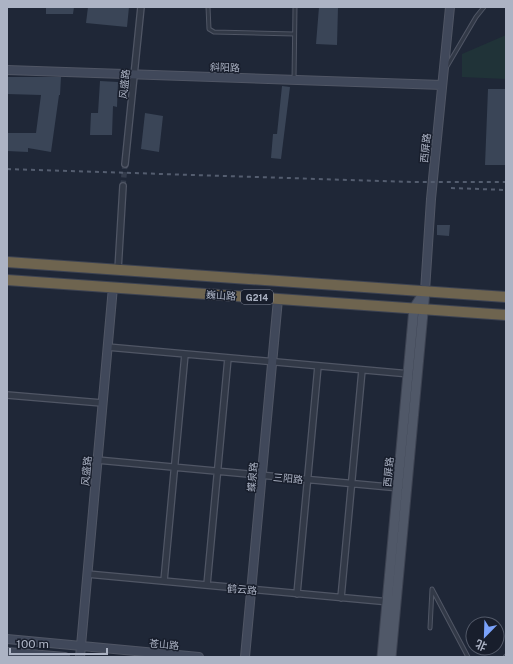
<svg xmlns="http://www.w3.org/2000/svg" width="513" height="664" font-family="'Public Sans','Noto Sans SC',sans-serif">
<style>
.green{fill:#203338}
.building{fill:#3a4557}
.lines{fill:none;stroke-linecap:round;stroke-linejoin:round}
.street-tunnel{stroke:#343c4c;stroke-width:5.5;stroke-dasharray:5.5 3;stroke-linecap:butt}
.lane-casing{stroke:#505665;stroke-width:5}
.street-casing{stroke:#505665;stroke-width:8}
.secondary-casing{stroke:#505665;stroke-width:10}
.primary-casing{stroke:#3c4251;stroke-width:11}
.highway-casing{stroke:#3d4352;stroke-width:12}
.lane{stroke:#323947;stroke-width:3}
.street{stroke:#323947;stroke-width:5.5}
.secondary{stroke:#40485a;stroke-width:8}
.primary{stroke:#505868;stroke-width:9}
.highway{stroke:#6e644f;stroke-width:10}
.rail{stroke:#545d6f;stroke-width:2;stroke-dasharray:4 4;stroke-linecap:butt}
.labels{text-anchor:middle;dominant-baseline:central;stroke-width:3;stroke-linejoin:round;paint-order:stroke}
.shield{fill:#181e2c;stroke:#808696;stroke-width:1}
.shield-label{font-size:9px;font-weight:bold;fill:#acb3c4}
.street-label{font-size:10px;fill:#acb3c4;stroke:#181e2c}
</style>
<rect width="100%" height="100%" fill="#1f2737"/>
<path class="green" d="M506,35V79L462,77V54Z"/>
<path class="building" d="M46,7H74L73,14H46Z
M88,7H129L127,27L86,23Z
M319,7H338L337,45L316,44Z
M7,77H61L60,95H59L51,152L28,148V152L7,151V133H36L41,95L7,94Z
M100,81L118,82L117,107L113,106L112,135H90L91,113H98Z
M282,86L290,87L281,159L271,158L273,134H277Z
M488,89H506V165H485Z
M145,113L163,116L159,152L141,149Z
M437,225H450L449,236L437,235Z"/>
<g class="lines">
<path class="street-tunnel" d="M123,186L125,164"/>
<defs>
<path id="lane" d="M208,7L209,29L214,32L294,34
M446,68L476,17L484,7
M294,80L295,7
M430,628L432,589L468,657
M505,657L506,656"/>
<path id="street" d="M125,164L141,7
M118,270L123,186
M107,347L410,374
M7,395L102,403
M97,460L400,488
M87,574L390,602
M164,581L185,354
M207,585L228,358
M297,594L318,366
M341,598L362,370"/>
<path id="secondary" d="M7,70L442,85
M425,291L431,199L450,7
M7,639L199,657
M7,652L65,657
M80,657L113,287
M245,657L278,299"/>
<path id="primary" d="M382,657L414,308L425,291
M391,657L425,291"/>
<path id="highway" d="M7,262L506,297
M7,280L506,315"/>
</defs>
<use href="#lane" class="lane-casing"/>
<use href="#street" class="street-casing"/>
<use href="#secondary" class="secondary-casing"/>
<use href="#primary" class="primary-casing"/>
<use href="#highway" class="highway-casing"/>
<use href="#lane" class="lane"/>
<use href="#street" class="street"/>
<use href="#secondary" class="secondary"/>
<use href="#primary" class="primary"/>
<use href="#highway" class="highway"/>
<path class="rail" d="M7,169L412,182H506
M451,188L506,190"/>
</g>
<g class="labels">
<rect class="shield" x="241" y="290" width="32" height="14" rx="3"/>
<g class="shield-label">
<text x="257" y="297">G214</text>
</g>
<g class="street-label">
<text transform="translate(225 67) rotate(2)">斜阳路</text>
<text transform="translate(124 84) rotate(-84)">风盛路</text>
<text transform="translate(425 148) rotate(-84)">西屏路</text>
<text transform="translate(221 295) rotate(4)">巍山路</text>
<text transform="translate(86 471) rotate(-85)">风盛路</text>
<text transform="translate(388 472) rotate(-85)">西屏路</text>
<text transform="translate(252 477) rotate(-85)">蝶泉路</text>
<text transform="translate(288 478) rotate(5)">三阳路</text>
<text transform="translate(242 589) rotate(5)">鹤云路</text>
<text transform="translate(164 644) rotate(5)">苍山路</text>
</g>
</g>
<rect width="513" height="664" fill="none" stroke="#acb3c4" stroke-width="16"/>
<g transform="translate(485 636) rotate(203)"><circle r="19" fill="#181e2c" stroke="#535a69"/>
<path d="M0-3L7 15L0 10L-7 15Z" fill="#7aa2fb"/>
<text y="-6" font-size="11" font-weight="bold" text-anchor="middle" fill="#acb3c4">北</text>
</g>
<path d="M10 648v6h97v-6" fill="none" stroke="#acb3c4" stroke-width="2"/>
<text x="16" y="648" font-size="12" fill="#acb3c4" stroke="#181e2c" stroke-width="3" paint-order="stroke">100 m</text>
</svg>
